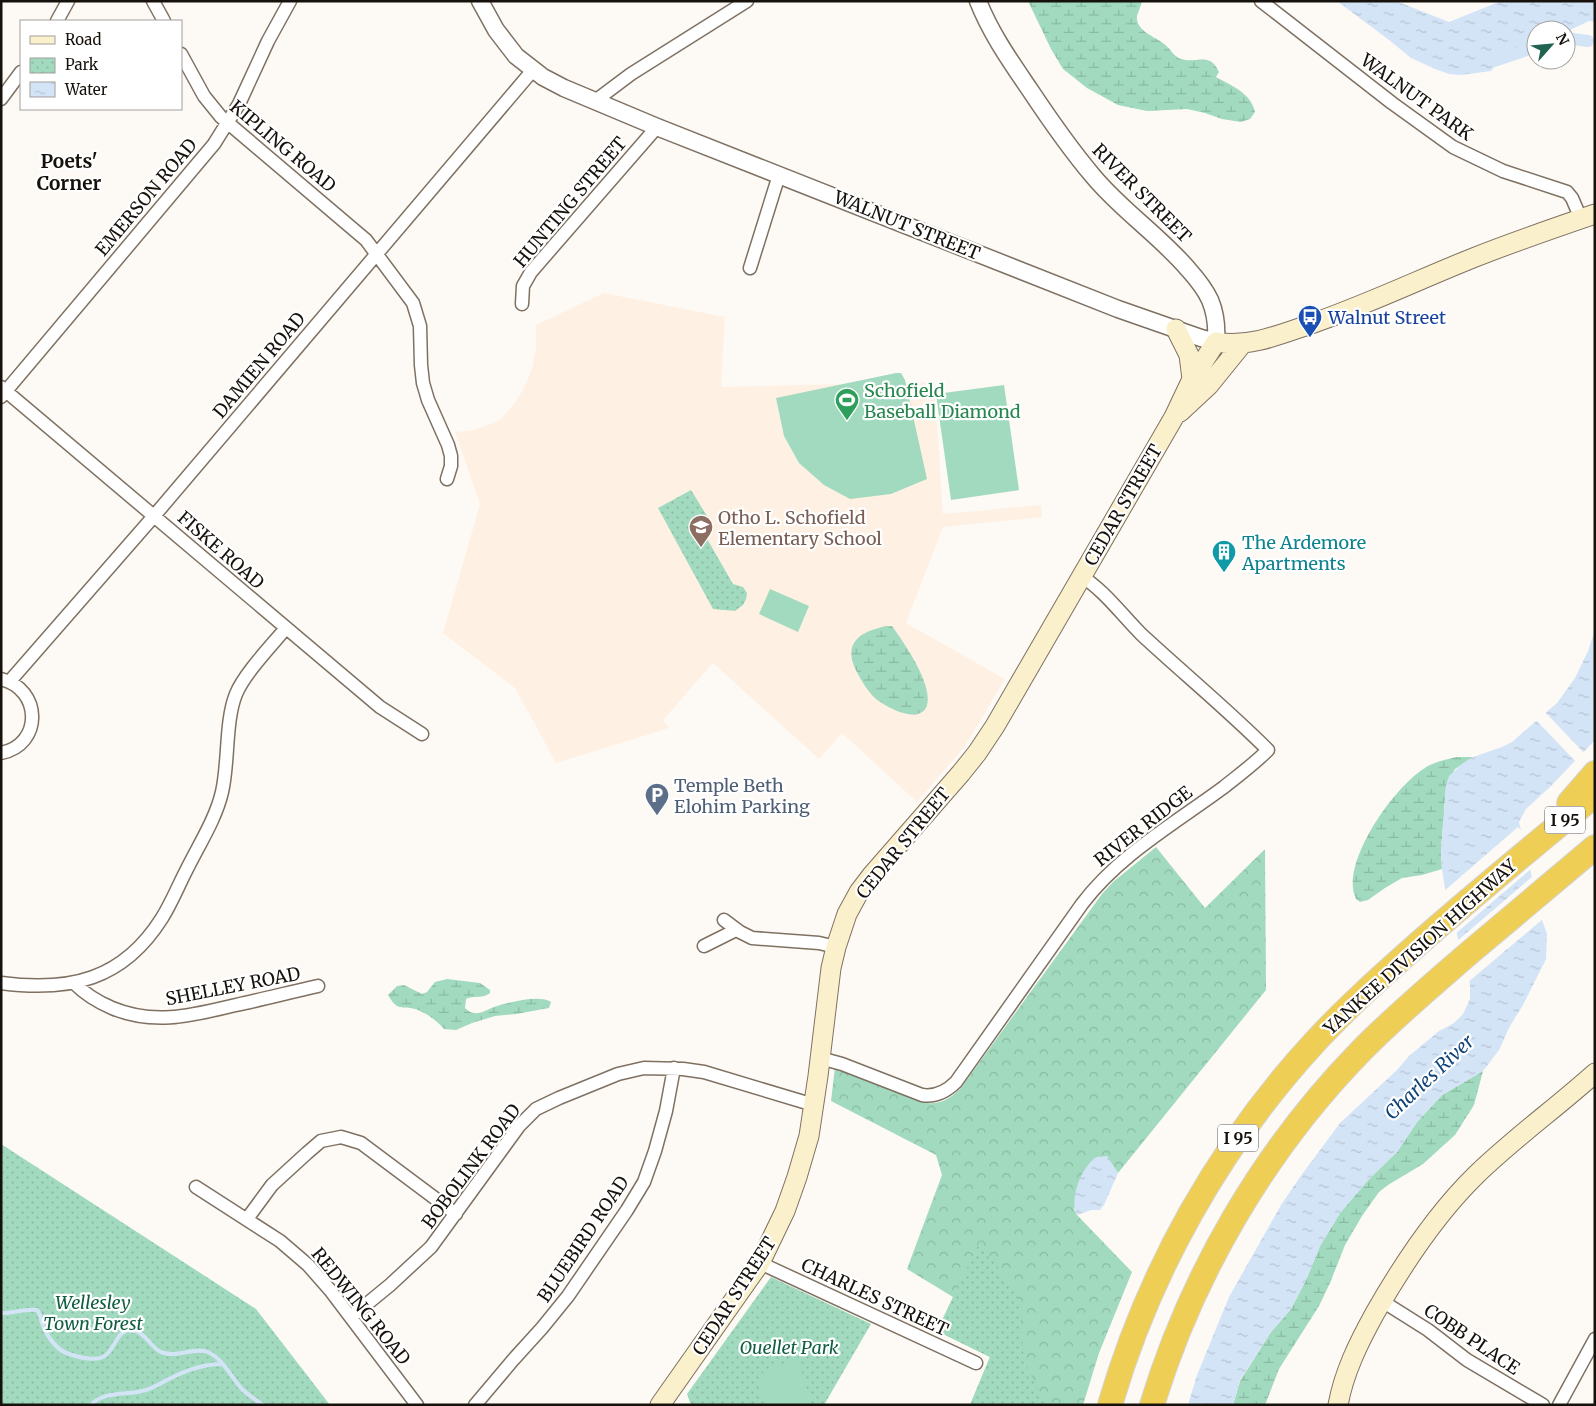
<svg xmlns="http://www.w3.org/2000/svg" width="1596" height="1406" font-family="Merriweather,serif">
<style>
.built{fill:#fef1e3}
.forest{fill:url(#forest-crowns)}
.wetland{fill:url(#wetland-marsh)}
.park{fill:url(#park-dots)}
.garden{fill:#a1dabe}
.water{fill:url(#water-ripples)}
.pier{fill:#fdfaf6}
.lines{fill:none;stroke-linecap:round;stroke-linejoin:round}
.stream{stroke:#d4e4f7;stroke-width:4}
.canal{stroke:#d4e4f7;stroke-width:12}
.minor-casing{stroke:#7f7162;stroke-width:15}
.tertiary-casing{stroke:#7f7162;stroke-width:19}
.secondary-casing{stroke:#7f7162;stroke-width:21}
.motorway-casing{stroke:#d5d4d3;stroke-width:26}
.minor{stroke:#fff;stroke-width:12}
.tertiary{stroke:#fff;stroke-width:16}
.secondary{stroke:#faf0cc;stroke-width:19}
.motorway{stroke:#efce55;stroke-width:24}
.labels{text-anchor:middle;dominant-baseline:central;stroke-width:4.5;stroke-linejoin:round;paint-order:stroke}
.shield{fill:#fff;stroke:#5d5855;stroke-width:1}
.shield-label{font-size:16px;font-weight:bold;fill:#17110c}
.street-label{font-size:18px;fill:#17110c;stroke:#fff}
.transit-label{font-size:18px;fill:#164399;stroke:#fff;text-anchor:start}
.leisure-label{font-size:18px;fill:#27864d;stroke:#fff;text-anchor:start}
.education-label{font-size:18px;fill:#785e54;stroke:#fff;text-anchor:start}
.culture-label{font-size:18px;fill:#0d838f;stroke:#fff;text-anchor:start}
.service-label{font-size:18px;fill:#4e5e75;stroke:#fff;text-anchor:start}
.park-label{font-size:18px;font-style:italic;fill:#105e41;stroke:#fff}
.neighbourhood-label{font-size:19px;font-weight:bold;fill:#17110c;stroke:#fff}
.water-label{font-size:19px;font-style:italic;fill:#0f437a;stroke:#fff}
</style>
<defs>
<pattern id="forest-crowns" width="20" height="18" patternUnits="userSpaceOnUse" patternTransform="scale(1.25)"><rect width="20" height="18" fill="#a1dabe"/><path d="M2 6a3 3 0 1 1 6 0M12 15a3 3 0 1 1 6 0" fill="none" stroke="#8abaa2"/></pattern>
<pattern id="wetland-marsh" width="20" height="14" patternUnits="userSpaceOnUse" patternTransform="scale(1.25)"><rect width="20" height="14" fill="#a1dabe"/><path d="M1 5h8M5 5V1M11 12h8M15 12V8" fill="none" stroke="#8abaa2"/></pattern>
<pattern id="park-dots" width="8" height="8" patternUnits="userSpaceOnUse" patternTransform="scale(1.25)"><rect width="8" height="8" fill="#a1dabe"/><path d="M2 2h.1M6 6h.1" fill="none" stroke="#8abaa2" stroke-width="1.8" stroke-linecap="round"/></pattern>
<pattern id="water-ripples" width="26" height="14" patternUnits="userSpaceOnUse" patternTransform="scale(1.25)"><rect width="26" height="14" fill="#d4e4f7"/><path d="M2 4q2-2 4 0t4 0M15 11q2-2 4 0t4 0" fill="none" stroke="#b5c3d3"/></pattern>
</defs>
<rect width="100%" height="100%" fill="#fdfaf6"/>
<path class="built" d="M604,293L725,317L721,387L934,382L943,514L1041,505L1042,517L943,527L906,623L1005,679L965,746L917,802L842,733L819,759L713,663L663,720L669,728L556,763L515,688L443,633L480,504L455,432L474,430L491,424L501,419L513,405L523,390L532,369L536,348V325Z"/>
<path class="forest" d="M1156,847L1205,908L1264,850H1265L1266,990L1118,1173L1111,1163L1074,1209L1077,1215L1132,1272L1099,1353L1083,1405H970L990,1357L937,1331L953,1297L907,1269L942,1175L936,1155L831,1101L835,1067L925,1103C942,1104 948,1100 960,1089L1102,894L1113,882Z"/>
<path class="wetland" d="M1028,1H1142C1141,6 1138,12 1137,16C1135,30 1155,37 1163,43C1170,48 1173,56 1181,59C1196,64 1210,51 1219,72L1216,77C1232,86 1251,93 1255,112L1250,119L1241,122L1222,119L1205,113L1187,109L1147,111L1118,105L1087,88L1063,69L1051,49Z
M886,626H892C904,643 933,684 927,705C921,726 885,707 875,698C867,691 858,675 854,666C844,640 864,631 886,626Z
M1456,757H1473L1455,769L1446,786L1441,851L1442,869L1422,875L1402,878L1385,888L1368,900L1360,902L1356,899C1355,896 1353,892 1353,888C1349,851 1398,781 1430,765C1438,761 1448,759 1456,757Z
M447,979L480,983L490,990V993C483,999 474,995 466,999L465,1008C468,1011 471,1013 475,1013C480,1014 489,1009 494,1007C506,1003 540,994 551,1002L549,1008L516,1014L495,1016L472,1023L456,1030L444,1029C436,1020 429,1015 418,1010C402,1004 399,1014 388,995L397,986L404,985L422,994L427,992L435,982Z
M1483,1071L1474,1105L1455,1135L1423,1164L1388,1185L1379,1192L1362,1216L1345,1245L1330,1283L1319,1306L1279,1369L1265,1405H1233L1240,1381L1271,1332L1291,1309L1306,1280L1320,1246L1340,1213L1369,1179L1397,1152L1417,1122L1442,1095Z"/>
<path class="park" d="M691,490L712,524L702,530L733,584L743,587L747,593L746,599L743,605L735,611L713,609L658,508Z
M1,1144L256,1309L330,1405H1Z
M980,1241L1019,1299L1024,1361L1037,1387L1041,1399L1046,1405H970L990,1357L937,1331Z
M771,1277L871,1324L824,1405H691L687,1394Z"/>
<path class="garden" d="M896,373H901L905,380L927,479L891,494L850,499L824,485L799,463L784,436L776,398Z
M1004,385L1019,490L951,500L936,394Z
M770,589L809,606L798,632L759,614Z
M795,1356L801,1359L802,1361L800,1366L810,1399L806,1405H766C758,1395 757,1385 762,1373L791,1361Z"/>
<path class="water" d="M1337,1H1396L1449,22L1501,1H1595V22L1589,21L1566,32V30H1536V43L1493,57L1496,65L1491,71L1461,75L1449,74L1435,69L1411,58L1389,40Z
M1595,630V740L1550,787L1526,809L1519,822L1542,920L1547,934L1546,959L1523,1005L1510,1026L1499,1050L1483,1071L1442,1095L1417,1122L1397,1152L1369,1179L1340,1213L1320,1246L1306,1280L1291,1309L1271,1332L1240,1380L1233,1405H1188L1197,1375L1229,1297L1281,1205L1300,1177L1340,1123L1397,1070L1409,1056L1439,1031L1454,1023L1463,1014L1470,999V984L1445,889L1442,869L1441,851L1446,786L1449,776L1462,764L1473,757L1502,747L1512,742L1557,703L1575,678L1588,651Z
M1107,1156L1118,1173L1104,1205L1100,1210H1091L1077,1215C1069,1200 1081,1168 1095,1158C1098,1156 1103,1157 1107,1156Z"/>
<path class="pier" d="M1544,711L1585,754L1577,763L1535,719Z
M1518,827L1523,833L1532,868L1454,935L1443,892Z
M1533,876L1544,918L1467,983L1456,942Z"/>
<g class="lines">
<path class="stream" d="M1,1313C14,1314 24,1308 37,1310C41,1314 40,1318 42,1323C46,1335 57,1351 69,1354C78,1357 94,1361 103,1357C116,1351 116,1325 136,1331C145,1334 151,1346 159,1351C175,1360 193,1346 208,1352C223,1359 231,1377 242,1389C248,1395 256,1400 263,1405
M91,1405C103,1391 127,1395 142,1391C152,1389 158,1385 167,1380C184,1371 203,1364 222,1364"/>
<path class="canal" d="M1566,38L1588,41
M1494,61L1536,47"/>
<defs>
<path id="minor" d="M153,1L164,21
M1261,1L1392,103L1453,147L1503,171L1567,192L1572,198L1581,219
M57,21L68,1
M181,54L204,96L221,117L366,240L413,303L420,326L421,365L423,383L428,400L448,445L451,456V466L447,479
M1,99L21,72
M595,101L631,74L747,1
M750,268L779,175
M522,304L523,286L531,272L657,127
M1,387L380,707L422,734
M1,397L214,144L239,104L268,41L290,1
M1,679C42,689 43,745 1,753
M10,681L154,516L533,70
M724,920L740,932L752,938L819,943L836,947
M704,946L736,930
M1,983C70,992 123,980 162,918C172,902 179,884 188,867C200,843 216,818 222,792C229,762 225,721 236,694C244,674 271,646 286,628
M74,983C85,994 98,1002 112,1008C155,1026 193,1015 236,1005C264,999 291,992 318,986
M820,1058L842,1064L922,1095C935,1097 946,1092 956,1082L1082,904C1119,855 1174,824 1224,787C1239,775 1254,764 1268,750C1227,709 1183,673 1141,634C1121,614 1105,591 1081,576
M196,1187L280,1241L308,1265L330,1290L417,1405
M247,1219L272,1185L307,1153L321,1141L341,1137L361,1143L456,1214
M760,1263L976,1363
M1382,1301L1428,1330L1467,1360L1543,1405
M351,1317L390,1285L431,1247L519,1126L536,1109L559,1098L618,1074L644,1068L683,1069L704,1072L814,1105
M475,1405L513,1360L542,1328L568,1296L627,1210L644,1182L655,1151L666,1111L674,1068
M1559,1405L1595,1339"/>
<path id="tertiary" d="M480,1L496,30L516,56L543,77L564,88L657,127L1118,309L1201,338L1216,342C1217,328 1216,314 1210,300C1205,289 1197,279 1188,269C1159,235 1121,210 1093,176C1070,149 1050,120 1030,90C1011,62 991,34 978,1"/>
<path id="secondary" d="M1176,329L1189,355L1192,379
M1216,342C1247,348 1279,335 1308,325C1364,306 1418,280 1473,258C1513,242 1554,228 1595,214
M1180,412L1209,385L1243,343
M660,1405L760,1263L785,1211L797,1177L809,1136L818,1076L831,968L836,947L847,914L859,892L872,875L961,773L977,753L995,726L1174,417L1192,379L1216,342
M1338,1405C1344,1372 1359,1342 1375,1313C1403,1264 1435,1215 1476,1175C1513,1139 1556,1108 1595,1073"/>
<path id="motorway" d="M1569,803L1595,773
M1110,1405C1149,1271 1220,1145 1314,1043C1346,1008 1382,976 1418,944C1476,893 1536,844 1595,795
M1152,1405C1192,1274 1264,1151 1359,1053C1393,1018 1431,986 1468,954C1510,919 1552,883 1595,847"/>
</defs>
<use href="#minor" class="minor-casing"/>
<use href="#tertiary" class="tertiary-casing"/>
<use href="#secondary" class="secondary-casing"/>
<use href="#motorway" class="motorway-casing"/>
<use href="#minor" class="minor"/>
<use href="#tertiary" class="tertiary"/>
<use href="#secondary" class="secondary"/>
<use href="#motorway" class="motorway"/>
</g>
<defs>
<symbol id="bus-pin" viewBox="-11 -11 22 30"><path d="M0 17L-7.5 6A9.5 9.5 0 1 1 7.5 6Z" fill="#1a4fb4" stroke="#fff"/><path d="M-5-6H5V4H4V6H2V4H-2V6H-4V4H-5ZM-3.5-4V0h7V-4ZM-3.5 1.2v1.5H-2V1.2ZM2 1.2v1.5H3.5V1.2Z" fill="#fff"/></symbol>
<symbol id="stadium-pin" viewBox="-11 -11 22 30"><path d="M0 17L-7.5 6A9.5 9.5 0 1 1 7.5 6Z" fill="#2e9e5b" stroke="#fff"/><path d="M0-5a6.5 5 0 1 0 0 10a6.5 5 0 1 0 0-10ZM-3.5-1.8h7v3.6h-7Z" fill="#fff"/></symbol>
<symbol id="school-pin" viewBox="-11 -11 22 30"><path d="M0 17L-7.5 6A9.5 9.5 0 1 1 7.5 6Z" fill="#8d6e63" stroke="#fff"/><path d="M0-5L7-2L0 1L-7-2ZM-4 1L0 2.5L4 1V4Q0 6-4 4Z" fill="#fff"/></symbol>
<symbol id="building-pin" viewBox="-11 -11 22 30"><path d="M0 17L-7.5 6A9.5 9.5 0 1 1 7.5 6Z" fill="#0f9aa8" stroke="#fff"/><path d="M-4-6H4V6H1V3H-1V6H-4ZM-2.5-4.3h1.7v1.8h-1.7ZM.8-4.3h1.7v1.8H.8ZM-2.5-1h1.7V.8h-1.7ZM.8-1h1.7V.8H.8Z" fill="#fff"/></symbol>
<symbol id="parking-pin" viewBox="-11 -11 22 30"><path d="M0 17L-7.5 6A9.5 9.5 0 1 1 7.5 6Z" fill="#5c6f8a" stroke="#fff"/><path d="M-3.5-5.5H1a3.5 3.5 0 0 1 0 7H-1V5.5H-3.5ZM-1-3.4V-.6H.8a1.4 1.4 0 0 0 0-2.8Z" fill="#fff"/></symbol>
</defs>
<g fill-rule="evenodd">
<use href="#bus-pin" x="1296" y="303" width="28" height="38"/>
<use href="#stadium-pin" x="833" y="386" width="28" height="38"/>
<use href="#school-pin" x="687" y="513" width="28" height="38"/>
<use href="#building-pin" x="1210" y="538" width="28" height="38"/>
<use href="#parking-pin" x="643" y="781" width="28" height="38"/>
</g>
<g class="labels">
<g class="shield">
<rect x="1545" y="806.5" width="40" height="27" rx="4"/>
<rect x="1218" y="1124.5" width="40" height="27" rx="4"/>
</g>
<g class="shield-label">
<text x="1565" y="820">I 95</text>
<text x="1238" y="1138">I 95</text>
</g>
<g class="street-label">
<text transform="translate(1417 97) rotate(36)">WALNUT PARK</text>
<text transform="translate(283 146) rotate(40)">KIPLING ROAD</text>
<text transform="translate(1142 193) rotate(45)">RIVER STREET</text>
<text transform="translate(146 197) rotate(-50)">EMERSON ROAD</text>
<text transform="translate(570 202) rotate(-50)">HUNTING STREET</text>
<text transform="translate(907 225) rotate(22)">WALNUT STREET</text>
<text transform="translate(259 365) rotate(-50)">DAMIEN ROAD</text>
<text transform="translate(1123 505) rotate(-60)">CEDAR STREET</text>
<text transform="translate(221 550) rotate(41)">FISKE ROAD</text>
<text transform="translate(1143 826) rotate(-38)">RIVER RIDGE</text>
<text transform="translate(903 843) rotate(-51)">CEDAR STREET</text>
<text transform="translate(1420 947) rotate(-42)">YANKEE DIVISION HIGHWAY</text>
<text transform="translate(233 986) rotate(-11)">SHELLEY ROAD</text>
<text transform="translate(471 1166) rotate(-53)">BOBOLINK ROAD</text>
<text transform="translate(583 1239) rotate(-56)">BLUEBIRD ROAD</text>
<text transform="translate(734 1296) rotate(-57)">CEDAR STREET</text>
<text transform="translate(875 1297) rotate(25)">CHARLES STREET</text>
<text transform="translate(361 1306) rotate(51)">REDWING ROAD</text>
<text transform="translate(1472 1339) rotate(34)">COBB PLACE</text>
</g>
<g class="transit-label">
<text x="1328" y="317">Walnut Street</text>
</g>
<g class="leisure-label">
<text x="864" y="390">Schofield<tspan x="864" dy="21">Baseball Diamond</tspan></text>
</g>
<g class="education-label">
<text x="718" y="517">Otho L. Schofield<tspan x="718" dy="21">Elementary School</tspan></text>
</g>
<g class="culture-label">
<text x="1242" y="542">The Ardemore<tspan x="1242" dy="21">Apartments</tspan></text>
</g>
<g class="service-label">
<text x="674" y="785">Temple Beth<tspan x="674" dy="21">Elohim Parking</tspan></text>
</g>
<g class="park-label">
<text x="93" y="1302">Wellesley<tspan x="93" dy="21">Town Forest</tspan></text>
<text x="789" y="1347">Ouellet Park</text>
</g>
<g class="neighbourhood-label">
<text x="69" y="161">Poets'<tspan x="69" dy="22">Corner</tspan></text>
</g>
<g class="water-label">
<text transform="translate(1429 1077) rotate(-43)">Charles River</text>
</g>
</g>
<rect width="1596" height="1406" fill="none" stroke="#17110c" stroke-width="5"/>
<rect x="20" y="20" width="162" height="90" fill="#ffffff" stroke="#a2a09e"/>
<rect x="30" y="36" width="25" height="8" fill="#faf0cc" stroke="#a2a09e"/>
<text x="65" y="45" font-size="15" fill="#17110c">Road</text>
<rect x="30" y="58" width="25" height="15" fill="url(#park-dots)" stroke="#a2a09e"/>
<text x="65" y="70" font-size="15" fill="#17110c">Park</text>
<rect x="30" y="82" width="25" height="15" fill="url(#water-ripples)" stroke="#a2a09e"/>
<text x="65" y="95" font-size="15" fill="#17110c">Water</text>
<g transform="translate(1551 45) rotate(63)"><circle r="24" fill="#ffffff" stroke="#a2a09e"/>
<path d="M0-4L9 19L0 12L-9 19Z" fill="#226250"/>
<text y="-8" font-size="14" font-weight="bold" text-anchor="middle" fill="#17110c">N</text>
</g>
</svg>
